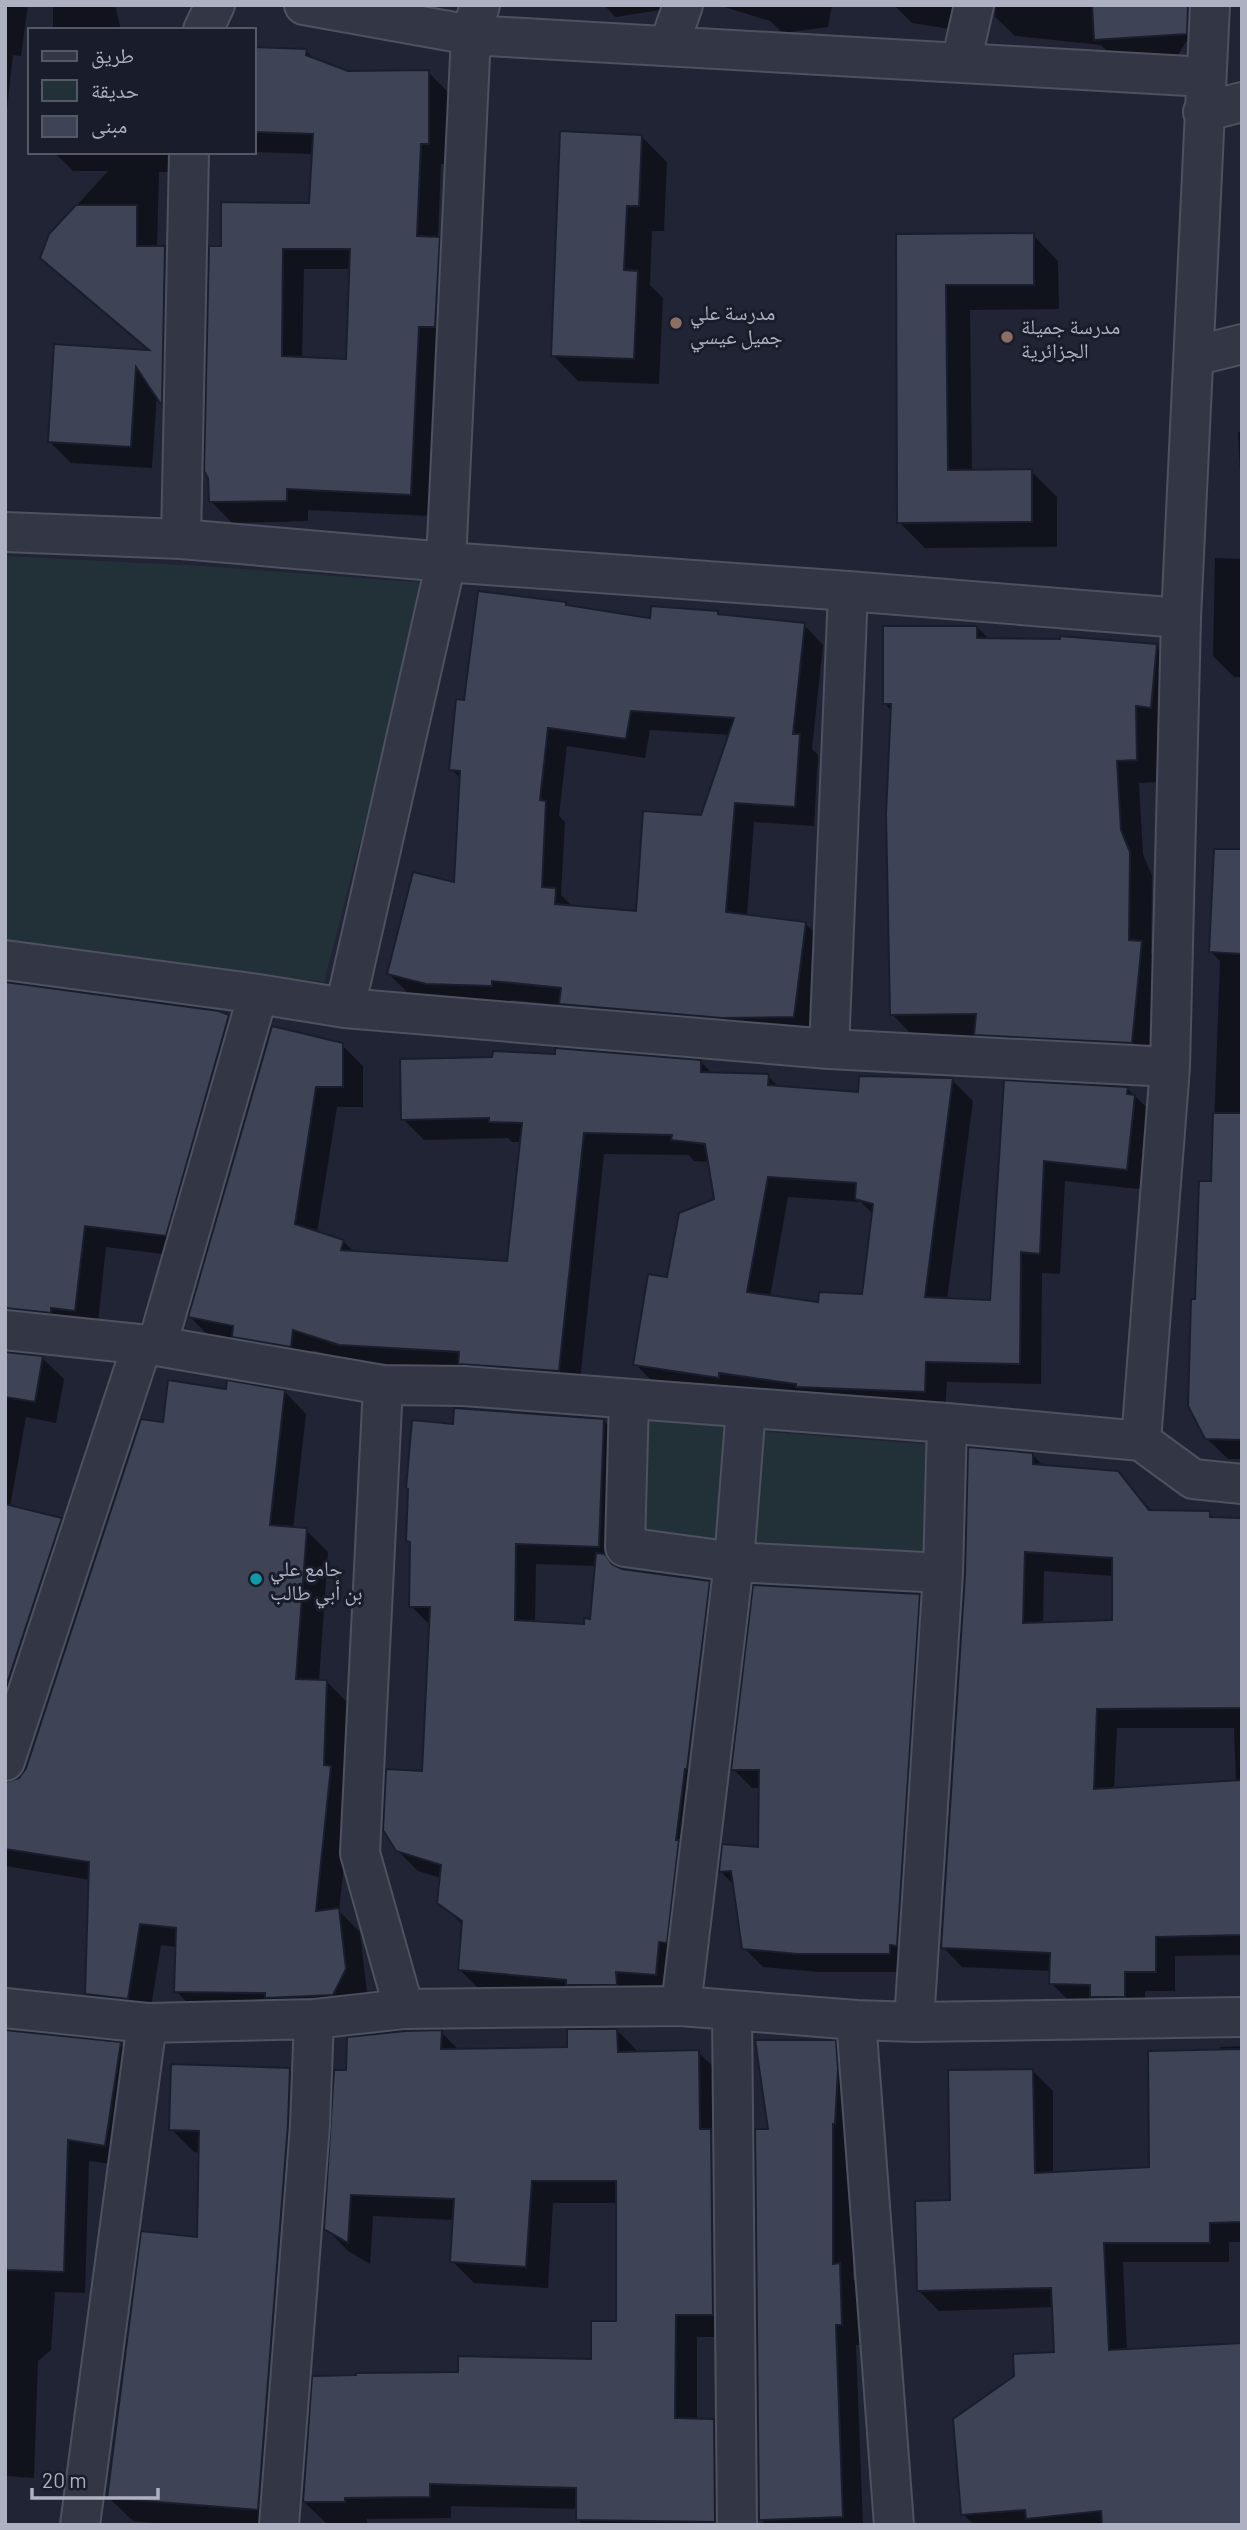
<svg xmlns="http://www.w3.org/2000/svg" width="1247" height="2530" font-family="Barlow,'Noto Naskh Arabic',sans-serif">
<style>
.green{fill:#223137}
.shadow{fill:#0007;fill-rule:evenodd}
.building{fill:#3e4356;stroke:#1a1e2c;stroke-width:2;fill-rule:evenodd}
.lines{fill:none;stroke-linecap:round;stroke-linejoin:round}
.minor-casing{stroke:#4d5160;stroke-width:42}
.minor{stroke:#333745;stroke-width:38}
.education-dot{fill:#8d6e63;stroke:#191c2a;stroke-width:2.5}
.culture-dot{fill:#0f9aa8;stroke:#191c2a;stroke-width:2.5}
.labels{text-anchor:middle;dominant-baseline:central;stroke-width:6;stroke-linejoin:round;paint-order:stroke}
.poi-label{font-size:21px;fill:#adb1c2;stroke:#191c2a;text-anchor:start}
</style>
<rect width="100%" height="100%" fill="#202435"/>
<path class="green" d="M5,556L204,566L427,583L324,982L5,941Z
M635,1420L724,1425L716,1540L628,1534Z
M755,1431L937,1445L929,1560L747,1547Z"/>
<path class="shadow" d="M5,5H28L21,56L13,55L5,127Z
M53,5H115L121,30H53Z
M597,5H693L615,17L606,7Z
M718,5H832L828,27L783,33L770,21Z
M894,5H983L969,32L912,23Z
M996,5H1193L1194,29L1178,55L1115,59L1101,45L1015,36L995,17Z
M254,49L306,50L316,61L348,72H428L449,93L450,164H441L438,238L460,260L431,516L308,510V521L232,523L211,501L223,248L311,205L313,154L251,152H254ZM304,269H351L347,361L302,358Z
M642,137L667,162L664,231H652L650,285L663,298L659,384L578,381L553,355Z
M54,152H168V172H159L157,247H164L186,269L183,424L163,405L157,394L152,468L71,463L50,442L150,352L64,279L42,257L50,235L108,171H73Z
M1033,235L1058,261L1059,309L970,310L972,472L1031,471L1057,497V547L925,548L899,522L898,236Z
M1238,432H1242V511Z
M1215,558L1242,559V677H1234L1213,656Z
M565,604L568,607L651,620L717,613L721,617L804,625L823,645L812,749L818,755L814,826L754,822L747,916L805,923L824,943L813,1036L580,1023L562,1005L511,1000V1005L446,1002L408,993L389,974L456,884L461,779L451,769L466,702ZM650,730L730,735L702,817L638,913L573,907L561,895L565,822L559,816L567,746L645,758Z
M977,627L990,640L1156,646L1179,669L1173,729L1157,728L1158,782L1139,783L1143,854L1152,876L1151,953L1164,965L1154,1065L998,1057L978,1036L914,1037L892,1014V711L885,704Z
M1242,877V1459H1228L1206,1438L1197,1301L1212,1183L1220,961L1211,952Z
M5,984L228,1017L250,1038L187,1257L106,1247L97,1332L5,1348Z
M273,1028L342,1045L363,1066V1107H337L317,1233L343,1241L355,1253L508,1262L521,1142H512L508,1138L424,1140L403,1119L701,1062L713,1074L768,1076L780,1088L860,1093L952,1080L973,1101L947,1300L992,1302L1005,1082L1127,1088L1148,1109L1147,1190L1065,1181L1060,1274L1042,1273L1041,1384L947,1382L945,1412L656,1385L635,1364L669,1279L716,1200L710,1162L694,1161L689,1155L604,1154L579,1391L361,1365L313,1350L311,1367L211,1338L190,1317ZM788,1197L861,1202L874,1215L863,1296L820,1304L770,1297Z
M5,1354L42,1358L64,1379L56,1423L26,1417L10,1507L61,1520L83,1541L5,1777Z
M228,1391L285,1392L306,1414L293,1529L306,1530L328,1552L319,1681H326L348,1703L346,1783L352,1789L339,1911L360,1932L367,1992L354,2016L197,2013L176,1991L177,1947L161,1945L149,2020L109,2016L87,1994L91,1880L5,1866V1784L20,1779L27,1769L164,1424Z
M603,1420L624,1441L619,1569L709,1582L729,1603L676,1995L480,1990L459,1969L464,1926L439,1902L441,1878L418,1871L397,1850L423,1773L431,1626L411,1606L412,1544L408,1541L455,1426ZM536,1564L597,1566L591,1621L585,1626L535,1623Z
M1033,1455L1044,1467L1117,1473L1152,1511L1209,1513L1215,1519H1242V1955L1175,1956V1991H1145V2016L1071,2003L1051,1983L1052,1971L962,1967L943,1947ZM1044,1571L1113,1576L1114,1621L1043,1624ZM1117,1728H1234L1236,1782L1114,1789Z
M919,1595L938,1614L908,1972H818L763,1967L744,1948L735,1886L721,1872L760,1849V1788H752L733,1769Z
M617,2030L639,2053L698,2052L721,2074L735,2337H697V2421H713L736,2443L737,2525H583L578,2519V2509L451,2506V2518L367,2519V2523L327,2524L304,2502L459,2374L593,2361L618,2323V2203H553L548,2288L474,2283L452,2261L455,2220L373,2216L370,2264L348,2251L326,2228L348,2072L441,2032L460,2051L569,2049Z
M5,2032L120,2044L142,2066L126,2166L89,2161L85,2293L55,2292L51,2350L38,2361L34,2478L5,2476Z
M835,2042L856,2063L853,2144V2279L861,2286L862,2345H856L863,2525H766L761,2519L770,2131Z
M1242,2046V2242H1229V2262H1123L1127,2351L1242,2525H974L963,2514L1056,2354L1053,2307L939,2311L919,2291L951,2202L1033,2071L1053,2091V2174L1151,2169L1220,2051V2047Z
M290,2070L313,2093L282,2525H179L133,2521L109,2498L199,2239L201,2153L194,2152L171,2129Z"/>
<path class="building" d="M1092,5H1188L1187,34L1094,40Z
M254,47L307,49L306,55L348,71L429,70V144H421L417,236L440,237L435,327H419L411,495L287,489V501L209,502L208,478L204,471L209,246H221V202L309,203L313,134L254,132ZM283,249H350L346,359L282,356Z
M560,131L642,135L639,206H627L624,270L638,271L634,359L551,356Z
M76,205H137V246H165L162,406L136,367L131,447L48,442L54,344L149,350L40,258L49,234Z
M1034,233V285H946L948,470L1032,469V522L897,523L896,234Z
M478,591L566,602V605L650,618L651,606L718,611V614L805,623L793,734H800L795,807L735,803L726,912L806,922L794,1017L722,1018L559,1004L561,988L492,981V986L426,984L387,974L413,872L454,882L460,771L449,770L456,699L464,700ZM631,711L734,718L701,815L643,811L636,911L555,904L556,888L542,887L546,801L540,800L548,728L626,739Z
M883,626H977V638L1060,639V636L1157,644L1151,708L1136,706L1137,760L1117,761L1121,830L1130,852L1129,940L1142,941L1132,1043L974,1035L976,1014L890,1015L886,814L891,704H883Z
M1214,849H1242V954L1209,952Z
M5,982L219,1011L229,1015L166,1236L85,1226L75,1311L51,1308V1313L5,1308Z
M272,1026L343,1043V1087H316L295,1224L344,1240L341,1250L507,1261L522,1123L489,1122V1118L401,1120L400,1059L492,1057L493,1051L555,1054V1048L701,1060V1072L769,1074L768,1085L858,1092L859,1076L953,1078L925,1297L990,1300L1004,1080L1128,1087L1127,1094L1135,1095L1127,1170L1044,1161L1040,1254L1021,1252L1020,1364L926,1362L925,1392L796,1387V1384L719,1373V1378L633,1365L648,1274L667,1277L679,1213L714,1199L705,1144L671,1140L672,1135L584,1133L559,1371L458,1364L459,1352L339,1345L293,1330L291,1347L232,1337L233,1326L188,1317ZM768,1177L856,1183L855,1199L873,1204L862,1294L819,1292L818,1302L747,1292Z
M1213,1113H1242V1440L1205,1439L1188,1406L1191,1299H1195L1199,1181H1211Z
M5,1352L43,1356L35,1402L5,1397Z
M168,1380L226,1389L227,1380L285,1390L270,1525L307,1528L296,1679L327,1680L324,1765L331,1766L316,1911L339,1908L346,1969L333,1995L265,1998V1993L174,1992L176,1928L140,1924L128,1999L85,1994L89,1862L5,1849V1782L19,1778L26,1768L141,1419L163,1422Z
M454,1408L604,1419L599,1547L516,1544L515,1620L584,1624V1618L590,1619L596,1553L605,1554L612,1564L622,1569L710,1581L687,1769H685L676,1840H679L667,1943L659,1942L656,1975L616,1972L617,1985H566V1980L458,1970L462,1921L437,1903L441,1865L396,1851L383,1830L386,1769L422,1771L430,1607H409L410,1542L406,1541L408,1489L406,1488L412,1420L453,1424Z
M968,1447L1033,1453V1464L1118,1471L1149,1510L1210,1511V1517L1242,1518V1708L1097,1709L1094,1789L1242,1780V1935L1156,1937V1972H1125V1997H1090V1985L1049,1984L1050,1953L941,1948L965,1574ZM1025,1552L1112,1558V1620L1023,1623Z
M5,1504L62,1518L5,1690Z
M753,1585L920,1594L897,1946L890,1945V1954H798L742,1949L731,1871L719,1872L722,1844L758,1847L759,1770H731Z
M567,2029H617L618,2052L699,2050L700,2129H711L713,2315H676L675,2418L714,2419L715,2522L576,2520V2488L430,2484V2497L345,2498V2502H303L312,2376L356,2375V2373L458,2372V2356L591,2359V2321H616V2181H532L526,2267L450,2262L454,2199L351,2195L348,2243L324,2229L334,2070H346L347,2037L405,2031L442,2030L441,2049L567,2047Z
M5,2030L121,2042L105,2146L68,2140L64,2272L5,2270Z
M755,2040H836L838,2069L835,2124H833V2264L840,2263L842,2325H836L843,2517L759,2520L755,2129H768Z
M1242,2049V2222L1210,2223V2243H1104L1109,2350L1242,2343V2525H1102L1101,2511L1026,2519L1025,2510L961,2515L953,2419L1014,2376L1013,2354L1054,2352L1051,2288L917,2291L915,2201L950,2200L948,2070L1033,2069L1035,2173L1149,2167L1148,2051Z
M171,2064L290,2068L288,2124L258,2510L107,2498L141,2231L197,2237L199,2131L169,2130Z"/>
<g class="lines">
<defs>
<path id="minor" d="M304,5L471,35L1206,77
M203,30L215,5
M669,45L683,5
M961,63L974,5
M1203,112L1242,102
M1194,356L1242,344
M5,532L181,539L446,562L848,591L1181,618
M181,539L189,152
M5,960L258,994L157,1346
M258,994L345,1008L829,1049L1170,1067
M345,1008L446,562L471,35L480,5
M829,1049L848,591
M5,1330L157,1346L383,1385L464,1386L947,1423L1141,1441L1193,1479L1242,1484
M383,1385L360,1853L404,2009
M629,1399L625,1547L734,1562L943,1573
M1141,1441L1170,1067L1181,618L1210,5
M5,1761L142,1345
M681,2006L734,1562L746,1408
M5,2008L147,2023L314,2019L404,2009L681,2006L856,2020L914,2022L1242,2017
M732,2012L737,2525
M856,2020L894,2525
M914,2022L943,1573L947,1423
M80,2525L147,2023
M279,2525L310,2125L314,2019"/>
</defs>
<use href="#minor" class="minor-casing"/>
<use href="#minor" class="minor"/>
</g>
<g class="education-dot">
<circle cx="676" cy="323" r="7"/>
<circle cx="1007" cy="337" r="7"/>
</g>
<circle class="culture-dot" cx="256" cy="1579" r="7"/>
<g class="labels">
<g class="poi-label">
<text x="690" y="311">مدرسة علي<tspan x="690" dy="24">جميل عيسي</tspan></text>
<text x="1021" y="325">مدرسة جميلة<tspan x="1021" dy="24">الجزائرية</tspan></text>
<text x="270" y="1567">جامع علي<tspan x="270" dy="24">بن أبي طالب</tspan></text>
</g>
</g>
<rect width="1247" height="2530" fill="none" stroke="#adb1c2" stroke-width="14"/>
<rect x="28" y="28" width="228" height="126" fill="#191c2a" stroke="#545867" stroke-width="2"/>
<rect x="42" y="51" width="35" height="10" fill="#333745" stroke="#545867" stroke-width="2"/>
<text x="91" y="63" font-size="21" fill="#adb1c2">طريق</text>
<rect x="42" y="80" width="35" height="21" fill="#223137" stroke="#545867" stroke-width="2"/>
<text x="91" y="98" font-size="21" fill="#adb1c2">حديقة</text>
<rect x="42" y="116" width="35" height="21" fill="#3e4356" stroke="#545867" stroke-width="2"/>
<text x="91" y="133" font-size="21" fill="#adb1c2">مبنى</text>
<path d="M32 2488v10h126v-10" fill="none" stroke="#adb1c2" stroke-width="3.5"/>
<text x="42" y="2488" font-size="21" fill="#adb1c2" stroke="#191c2a" stroke-width="5" paint-order="stroke">20 m</text>
</svg>
